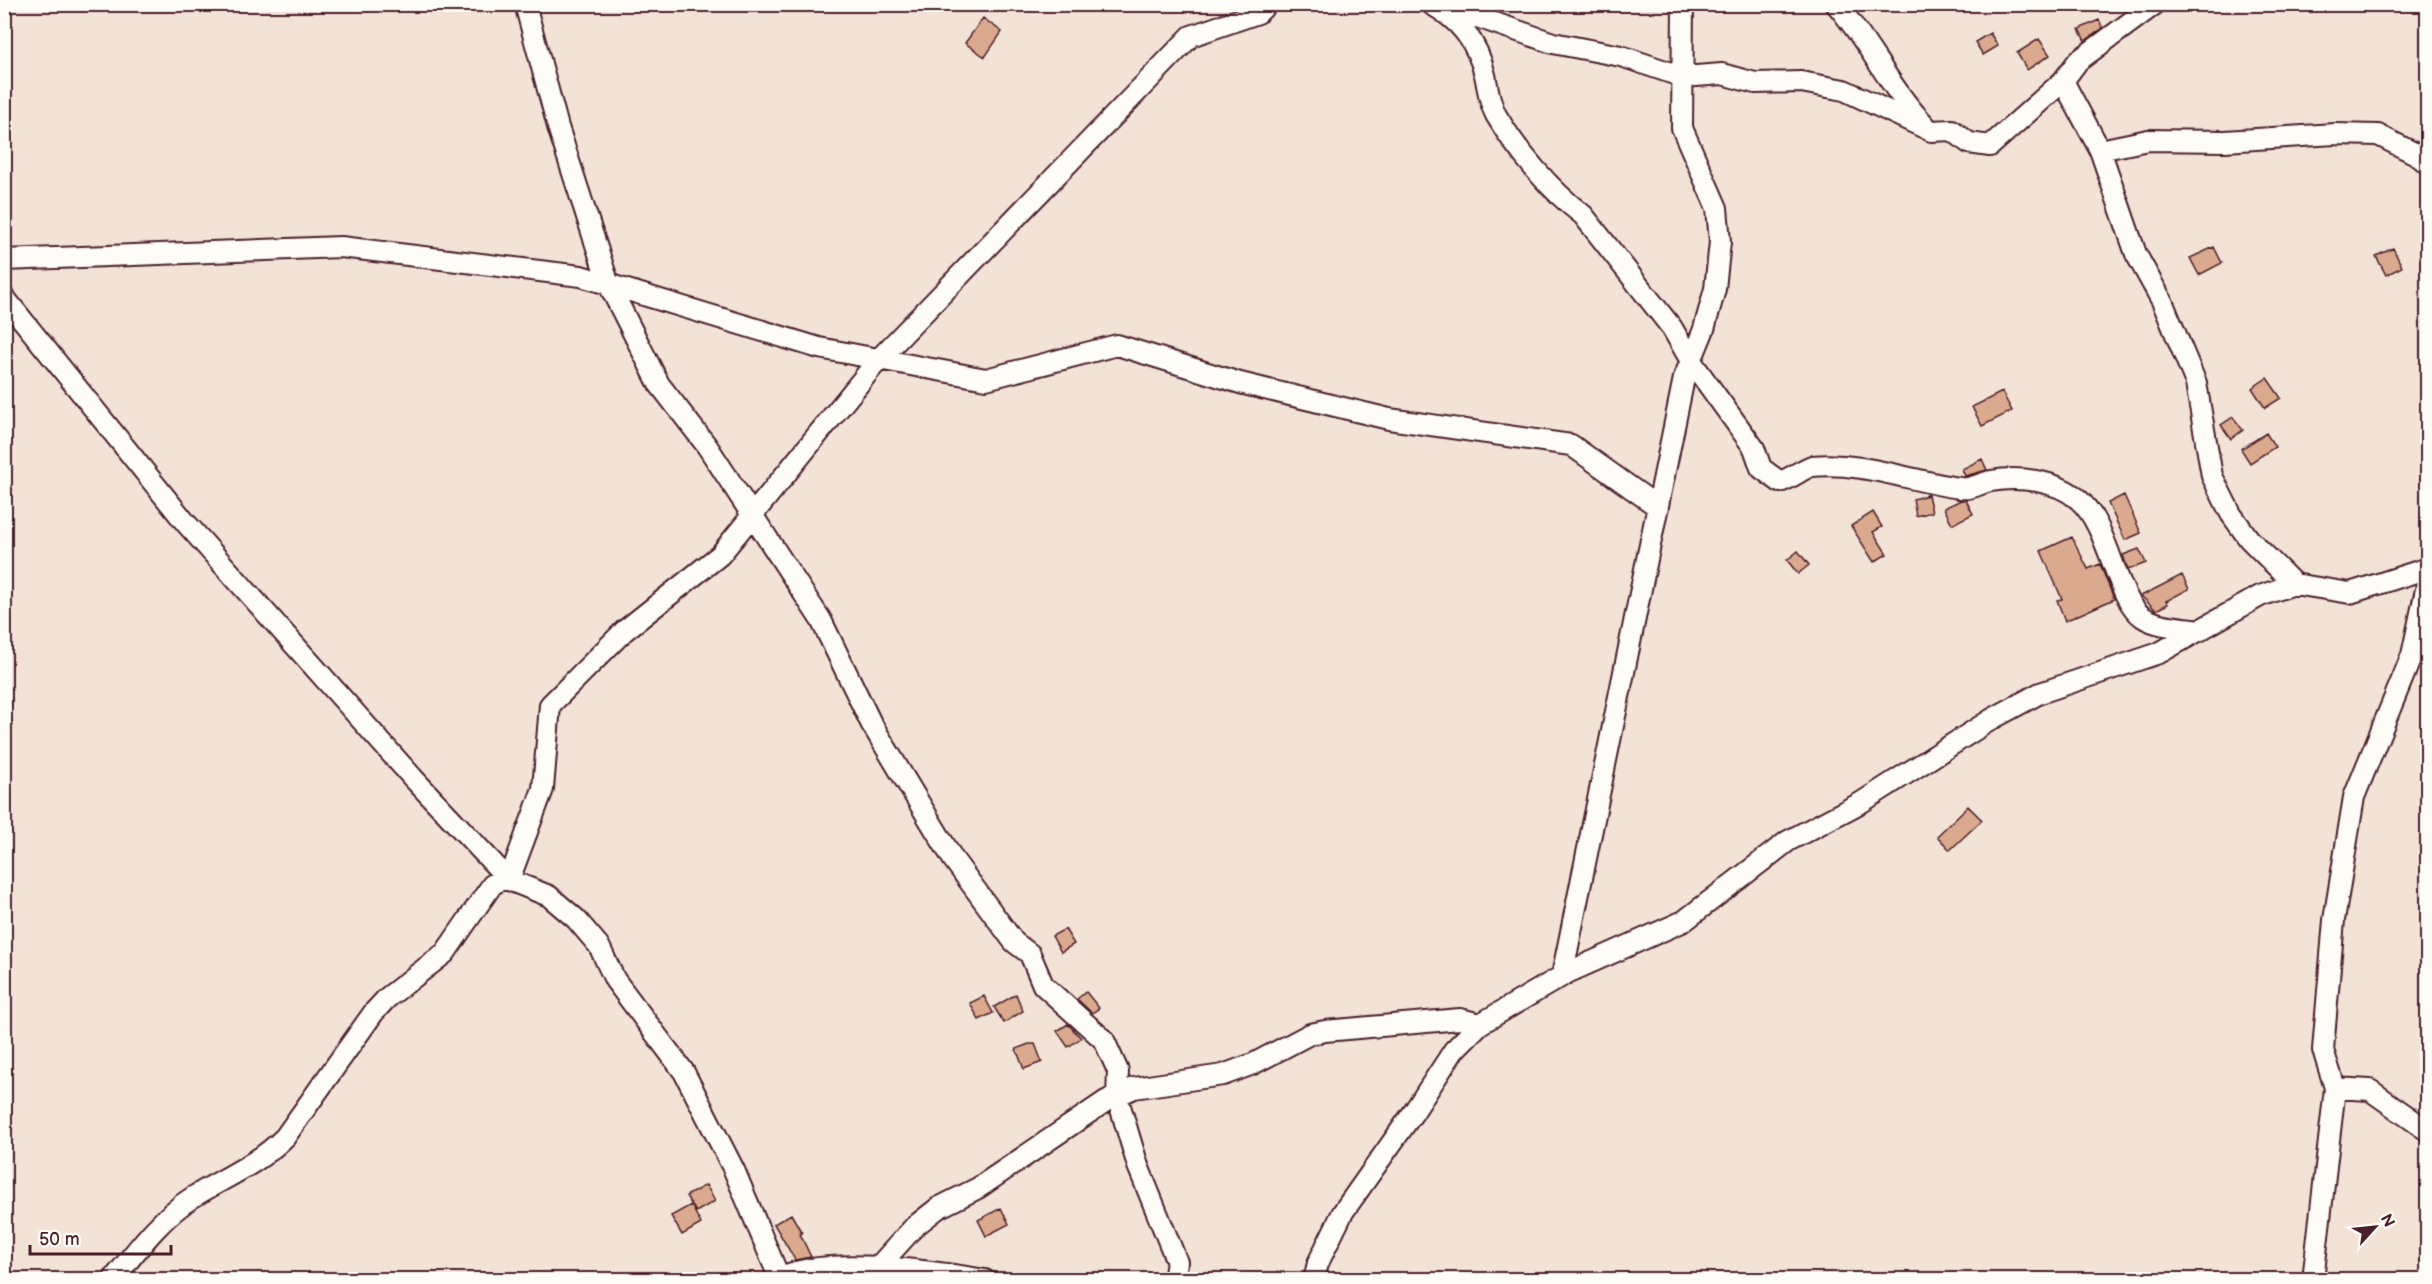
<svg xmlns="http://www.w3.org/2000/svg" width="2432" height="1284" font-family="'Balsamiq Sans',sans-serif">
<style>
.building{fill:#dba98d;stroke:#4a1f2b;stroke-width:1.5}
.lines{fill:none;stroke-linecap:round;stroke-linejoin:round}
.minor-casing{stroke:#4a1f2b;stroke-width:24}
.minor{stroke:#fdfcf7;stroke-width:20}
</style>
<rect width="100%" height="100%" fill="#f3e3d7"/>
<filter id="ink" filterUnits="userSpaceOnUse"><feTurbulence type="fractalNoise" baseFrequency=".0167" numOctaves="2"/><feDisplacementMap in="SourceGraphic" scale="12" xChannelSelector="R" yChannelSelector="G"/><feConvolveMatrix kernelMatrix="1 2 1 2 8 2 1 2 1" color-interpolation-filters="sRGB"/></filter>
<g filter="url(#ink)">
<path class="building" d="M983,18L1002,32L985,57L965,43Z
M2099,20L2103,28L2085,41L2079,29Z
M1990,33L1998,46L1983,55L1975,42Z
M2039,39L2050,55L2027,70L2017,53Z
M2214,247L2222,263L2199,275L2190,258Z
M2393,248L2402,267L2386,275L2376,256Z
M2267,378L2281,398L2265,408L2252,388Z
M2002,392L2012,411L1982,426L1972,407Z
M2233,417L2243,430L2231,439L2221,425Z
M2266,433L2275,447L2250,463L2241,449Z
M1982,459L1987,470L1965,476L1962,469Z
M1928,495L1932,512L1916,516L1913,499Z
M2124,495L2141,533L2125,540L2108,503Z
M1961,500H1966L1973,514L1952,524L1944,508Z
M1873,512L1882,527L1873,532L1887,554L1874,562L1851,526Z
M2072,537L2088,569L2100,564L2114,599L2065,621L2057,600L2062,599L2041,551Z
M2139,549L2146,563L2128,570L2123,555Z
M1798,551L1809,565L1798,574L1787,560Z
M2182,575L2189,589L2166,601L2168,604L2156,610L2141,596Z
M1968,806L1982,820L1950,850L1937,836Z
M1065,929L1074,944L1061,952L1052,936Z
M1086,992L1099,1008L1092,1013L1077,999Z
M1016,994L1023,1011L1004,1023L994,1007Z
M984,996L993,1013L979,1020L970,1003Z
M1068,1024L1081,1038L1068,1047L1057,1031Z
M1029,1044H1035L1042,1062L1024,1069L1016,1049Z
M706,1185L715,1201L696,1212L686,1196Z
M691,1205L701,1224L682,1235L671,1216Z
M1001,1208L1009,1224L986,1236L978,1220Z
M791,1214L802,1233L800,1234L811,1257L795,1260L774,1224Z"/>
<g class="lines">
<defs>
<path id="minor" d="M525,4L558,127L609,285L659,384L707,446L821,620L871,723L953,859L1014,942L1030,954L1043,985L1104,1040L1118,1071L1117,1096L1138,1166L1177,1262L1174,1280
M1431,4C1460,20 1477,42 1485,75C1488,88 1489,102 1496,115C1517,151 1550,190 1583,215L1672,328L1691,361L1754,448L1761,468L1780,482C1790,479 1806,467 1812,466C1862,461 1910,481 1960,488C1971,490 1980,483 1991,481C2018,476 2056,480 2078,499C2110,526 2115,598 2143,617C2158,627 2183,627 2201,630
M1836,4C1869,42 1891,90 1925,125
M1445,6L1553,43L1621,56L1683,77L1722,74L1755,83L1801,82L1844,90L1931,131L1952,130L1969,143L1990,146L2063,81L2100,150L2148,140L2225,141L2335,134L2378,135L2416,154L2428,164
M2063,81L2078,61L2155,4
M2100,150L2136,254L2162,301L2196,383L2212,476L2231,514L2249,539L2294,584
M4,260L341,247L581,276L819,348L986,379L1117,345L1240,383L1389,419L1571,445L1658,507
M4,297L185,522L413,778L509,880
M509,880L543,789L550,705L624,631L720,555L879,359L1191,36L1258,13L1267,4
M1562,976L1684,378L1704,329L1715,289L1720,242L1717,208L1682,128L1683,4
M2335,1088L2370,1090L2428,1131
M878,1267L915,1226L938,1208L978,1188L1106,1101L1134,1088L1223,1075L1253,1064L1310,1034L1325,1031L1460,1019L1480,1024
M113,1280C137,1250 160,1218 193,1197C225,1177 257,1165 285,1137L374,1012L387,998L445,953L492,885L500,880H509L549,896L576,919L599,946L615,980L684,1072L734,1170L779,1277
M775,1280C821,1254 933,1271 985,1280
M1314,1280L1318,1263L1343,1212L1413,1113L1454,1050L1480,1024L1569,972L1684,921L1788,841L1862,802L1992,719L2040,693L2159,653L2260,596L2294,584L2350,593L2428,568
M2313,1280L2335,1088L2323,1050L2334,920L2354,797L2412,655L2428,580"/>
</defs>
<use href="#minor" class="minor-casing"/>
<use href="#minor" class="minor"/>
</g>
</g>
<rect width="2432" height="1284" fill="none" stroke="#fdfcf7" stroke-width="24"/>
<rect x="12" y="12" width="2408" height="1260" fill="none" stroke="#4a1f2b" stroke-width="2" filter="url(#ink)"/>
<g transform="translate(2375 1227) rotate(63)" stroke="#fdfcf7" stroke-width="4.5" paint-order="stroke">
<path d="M0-4.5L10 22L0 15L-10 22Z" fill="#4a1f2b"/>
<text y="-9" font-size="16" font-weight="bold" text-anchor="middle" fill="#4a1f2b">N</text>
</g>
<path d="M30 1245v9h141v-9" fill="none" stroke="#4a1f2b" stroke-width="3"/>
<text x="39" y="1245" font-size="18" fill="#4a1f2b" stroke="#fdfcf7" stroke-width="4.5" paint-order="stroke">50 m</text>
</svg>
